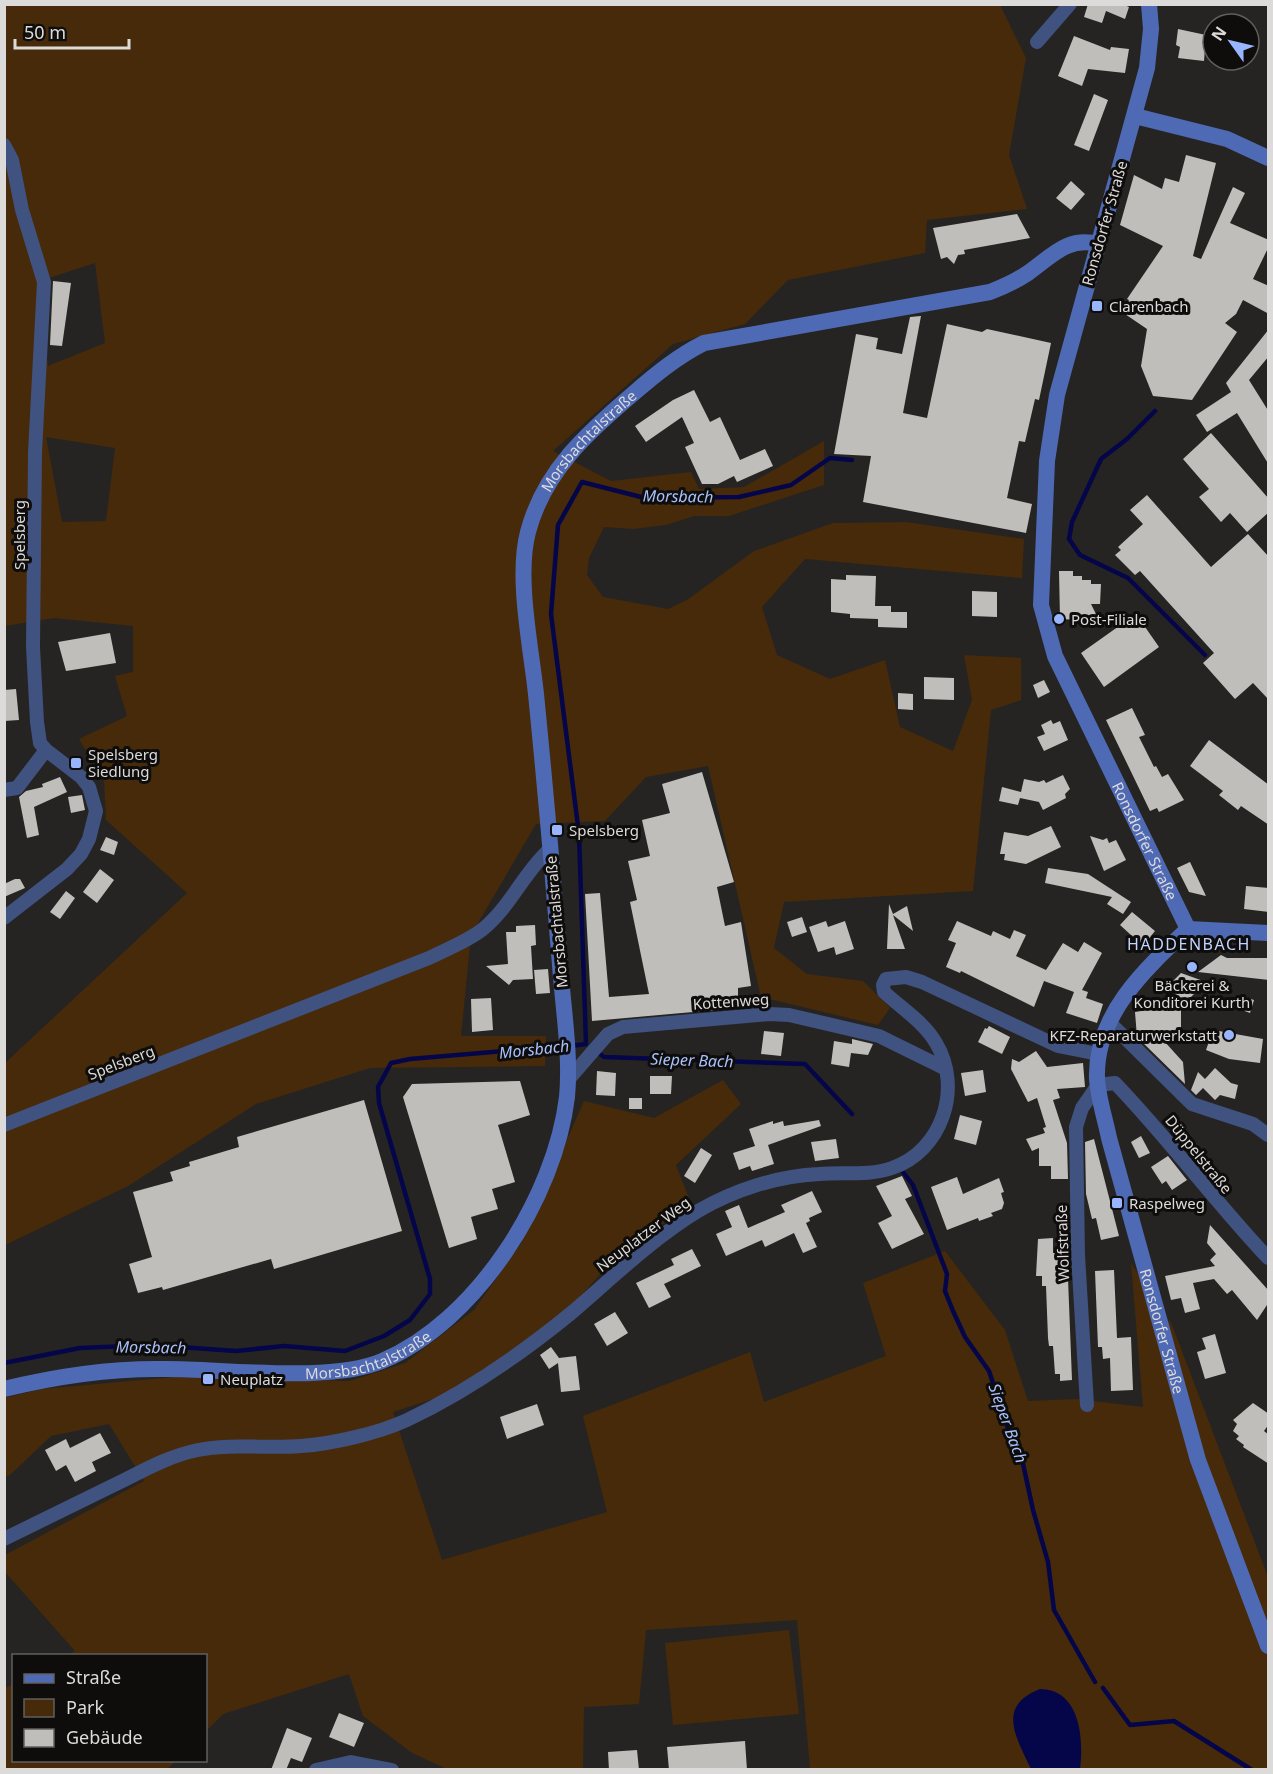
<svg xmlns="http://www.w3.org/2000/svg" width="1273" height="1774" font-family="'Noto Sans',sans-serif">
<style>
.green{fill:#462a0a;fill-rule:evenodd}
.water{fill:#040649}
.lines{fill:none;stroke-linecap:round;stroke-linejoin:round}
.stream{stroke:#040649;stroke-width:4.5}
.building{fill:#c0bebb}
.minor{stroke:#405280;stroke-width:14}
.secondary{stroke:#4f6ab5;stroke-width:16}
.poi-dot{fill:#99b5fd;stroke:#0e0d0c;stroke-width:2}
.labels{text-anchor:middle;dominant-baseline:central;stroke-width:6;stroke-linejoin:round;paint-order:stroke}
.street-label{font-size:15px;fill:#dddbda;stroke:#0e0d0c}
.poi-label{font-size:15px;fill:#dddbda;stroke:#0e0d0c;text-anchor:start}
.water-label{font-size:16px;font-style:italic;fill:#a9c1fd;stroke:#0e0d0c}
.neighbourhood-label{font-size:16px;letter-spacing:1.5px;fill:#c2d3fc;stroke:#0e0d0c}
</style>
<rect width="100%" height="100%" fill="#262422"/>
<path class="green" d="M5,5H1000L1026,58L1009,155L1027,209L927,220L925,253L788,280L745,324L673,344L553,451L611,481L691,472L699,489L744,487L824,441V485L729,516H694L666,525L633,529L604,527L589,558L587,575L603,597L668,609L687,600L754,551L833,523L906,522L1024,539L1022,578L805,559L762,607L777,655L830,679L885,660L900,727L953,751L972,700L964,655L1021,658V700L991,710L973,891L784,902L774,948L807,974L863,981L890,1008L878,1025L761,997L708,766L646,777L605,821L536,824L471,935L461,1036H546L545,1066L370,1068L256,1104L128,1186L5,1245V1063L187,893L106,820L104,781L79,739L127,716L115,676L133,672V626L54,618L5,626ZM95,263L105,343L48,366L37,282ZM46,437L115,448L106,521L62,522Z
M723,1080L741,1104L676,1165L691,1203L614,1259L568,1310L461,1390L393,1412L442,1560L607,1512L583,1416L750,1352L764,1402L886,1356L863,1283L945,1251L1005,1330L1028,1401L1077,1399L1143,1407L1131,1263L1172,1325L1268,1577V1769H810L797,1620L646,1630L639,1704L584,1707L583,1769H447L412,1753L363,1716L349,1674L223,1714L206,1731V1656L67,1655L75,1651L5,1572V1555L144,1481L109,1424L51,1436L10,1475L5,1476L4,1398L42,1389L175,1377L350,1381L405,1363L474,1310L522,1242L584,1101L654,1118Z
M789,1630L799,1714L673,1725L665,1643Z
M13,1684L14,1760L176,1761L167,1769H5V1688Z"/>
<path class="water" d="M1040,1689C1080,1689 1084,1739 1080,1769H1031C1016,1737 996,1706 1040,1689Z"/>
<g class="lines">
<path class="stream" d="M1155,411L1127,439L1101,459L1072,522L1069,539L1080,555L1128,578L1205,655
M571,1046L586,1044L579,834L551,614L558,525L582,482L645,498L739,497L791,485L830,458L852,460
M596,1051L604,1057L805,1064L852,1114
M903,1172L913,1185L947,1274L945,1291L953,1311L965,1337L989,1371L1011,1437L1022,1459L1033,1510L1048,1562L1054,1610L1095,1682
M4,1363L80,1348L151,1345L236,1351L284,1346L345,1351L384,1336L410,1320L430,1294V1279L379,1103L378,1087L391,1063L410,1059L563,1046
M1103,1688L1130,1725L1174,1721L1252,1770"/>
</g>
<path class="building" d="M1088,4H1122L1129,7L1125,19L1106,11L1102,23L1084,17Z
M1178,29L1206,35L1204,61L1178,58L1180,47L1176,45Z
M1074,36L1110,50L1111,47L1129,49L1125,73L1088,69L1082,86L1058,76Z
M1094,94L1108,100L1089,151L1074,145Z
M1186,155L1216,163L1193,256L1201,259L1233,187L1245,193L1230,223L1269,240V246L1253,279L1269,286V314L1243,300L1236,314L1225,323L1237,332L1192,400L1153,396L1141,366L1147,329L1122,312L1129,300L1127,299L1163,246L1120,225L1134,175L1162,189L1165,178L1179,182Z
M1071,181L1085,194L1071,210L1056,198Z
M1017,214L1030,238L964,250L965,254L958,255L954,264L947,257L941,259L933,228Z
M53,281L71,283L62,346L50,345Z
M921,316L903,413L927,418L947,324L982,332L987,329L1051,343L1039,400L1035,399L1025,442L1019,441L1007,498L1032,504L1026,533L863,502L871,456L834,454L856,334L878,338L876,349L902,354L910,317Z
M1269,329V356L1249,380L1269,412V465L1237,413L1207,432L1196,415L1231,392L1226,383Z
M694,390L710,422L720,417L740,460L765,449L773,466L737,482L734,476L718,484H702L685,447L694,443L682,417L646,442L635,426L673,400Z
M1211,433L1269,499V512L1247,532L1230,513L1221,522L1199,497L1209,489L1183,459Z
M1147,495L1211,567L1248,534L1269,557V700L1253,683L1235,699L1203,663L1214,653L1140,571L1135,575L1115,555L1121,550L1118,547L1143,524L1130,510Z
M1059,571H1073V576H1082V580H1091V584H1101L1100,604H1091L1098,618L1082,625L1080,620L1060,619Z
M846,575L876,576L875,606H891V612H907V628L878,627V619L850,618V614L831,612V579L846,580Z
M972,591L997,592V617L972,616Z
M1136,614L1159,647L1104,687L1081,653Z
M110,633L116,663L66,671L58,642Z
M924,677L954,678V700L924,699Z
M1044,680L1050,692L1038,698L1033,685Z
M16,689L19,720L4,721V690Z
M898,693L913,694V710L898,709Z
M1132,708L1145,735L1139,737L1154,767L1156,766L1162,777L1168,774L1184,800L1159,812L1157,808L1150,811L1106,720Z
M1051,720L1053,724L1060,721L1068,740L1044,751L1037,737L1045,734L1041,725Z
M1209,740L1269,785V825L1241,806L1238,810L1219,795L1223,791L1190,766Z
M702,772L734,882L717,887L725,926L741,922L751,986L738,988V1008L592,1021L585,894L600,893L609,997L649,994L630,902L637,900L628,861L650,856L642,820L670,813L662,784Z
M1063,775L1070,789L1065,794L1066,798L1043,810L1039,802L1020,798L1018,805L999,801L1002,787L1021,792L1024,779L1039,782L1044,780L1046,783Z
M60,777L67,792L34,807L39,835L27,838L19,797L26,791L43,787L42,784Z
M82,795L85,810L71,813L68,797Z
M1051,826L1061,847L1026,864L1004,860L1005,854H1000L1004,832L1028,836Z
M1090,836L1103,840L1107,838L1109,843L1116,840L1126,860L1104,871Z
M106,837L118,842L114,855L100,850Z
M1190,862L1206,896L1189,892L1177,868Z
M1048,868L1088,874L1131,902L1123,914L1107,904L1112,897L1045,883Z
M100,869L114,880L97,903L83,892Z
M15,879H20L25,888L4,897V884Z
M1246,886L1269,888V912L1244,909Z
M66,891L75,898L60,919L50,912Z
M889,904L893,914L907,906L913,931L893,915L905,949H887Z
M1132,912L1155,931L1143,946L1120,925Z
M802,917L807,932L792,937L787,922Z
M826,921L828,927L845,921L854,949L836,955L834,947L818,952L809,927Z
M957,921L991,936L993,931L1010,939L1014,930L1026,935L1016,956L1046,970L1063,943L1078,952L1084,942L1102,953L1082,990L1088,992L1086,998L1103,1004L1097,1023L1066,1013L1074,992L1044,981L1034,1007L961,971L960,973L946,967L956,943L948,940Z
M535,925L536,945L531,946L533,979L513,980L509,985L486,966L508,964L506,932H516V926Z
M1221,955L1227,958H1269V980L1198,972Z
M548,969L550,993L536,994L534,970Z
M1181,973L1206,982L1185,1003L1168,986Z
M1241,996L1254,1000L1250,1013L1237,1008Z
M491,998L493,1030L472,1032L471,999Z
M1181,1005V1041L1155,1031L1183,1062L1185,1084L1137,1037L1135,1012Z
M989,1026L1010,1037L1002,1054L978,1042L985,1028L987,1029Z
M1213,1030L1263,1039L1260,1063L1229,1059L1206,1050Z
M764,1031L784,1033L781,1056L761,1054Z
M852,1039L873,1044L868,1055L851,1053L849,1067L831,1064L834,1041L852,1044Z
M1036,1051L1047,1067L1083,1063L1085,1087L1057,1089L1060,1098L1053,1100L1067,1143L1068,1179H1051V1166H1039V1148L1032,1151L1026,1139L1045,1133L1043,1128L1046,1127L1037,1098L1028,1102L1011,1069L1012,1059L1019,1062Z
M1215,1068L1231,1083L1238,1085L1235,1099L1220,1095L1215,1100L1203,1088L1196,1095L1191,1090L1198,1072L1205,1079Z
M983,1070L986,1092L965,1096L961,1073Z
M597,1071L616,1073L615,1096L596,1095Z
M650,1076H672L671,1094H650Z
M520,1081L530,1115L498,1125L515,1182L492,1189L498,1209L471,1217L477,1239L449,1248L403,1097L412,1084Z
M629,1098H642V1109H629Z
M364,1100L402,1231L274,1269L271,1259L163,1290L162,1287L138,1293L129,1264L152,1257L133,1192L173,1181L170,1172L190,1166L189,1162L239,1147L237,1137Z
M960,1115L982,1121L976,1145L954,1139Z
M819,1120L821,1126L768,1145L774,1164L752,1171L750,1166L739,1170L733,1153L755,1146L749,1129L773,1121V1124L783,1121L784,1126Z
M1141,1136L1150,1153L1139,1158L1131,1142Z
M836,1139L839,1158L815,1161L811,1142Z
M1094,1139L1119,1236L1101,1240L1096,1218L1092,1219L1086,1194L1085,1142Z
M701,1148L712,1155L695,1183L684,1176Z
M1168,1156L1187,1180L1172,1190L1166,1181L1162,1184L1151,1167Z
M902,1176L912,1196L905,1199L924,1234L892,1249L878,1223L892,1216L876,1186Z
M957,1177L963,1194L999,1178L1004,1192L1001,1193L1004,1203L1002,1209L991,1213L993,1216L979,1221L978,1218L947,1230L931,1187Z
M812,1191L822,1212L809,1218L810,1221L806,1223L817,1247L803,1253L794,1233L765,1247L762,1240L726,1256L716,1234L732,1227L725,1211L739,1205L748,1228L785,1212L781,1205Z
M1210,1225L1269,1291V1302L1257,1320L1232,1290L1227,1294L1214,1279L1193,1283L1200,1309L1185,1313L1181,1298L1171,1300L1165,1276L1215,1266L1210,1260L1216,1254L1207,1243Z
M1053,1238V1253H1067L1072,1380L1060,1381V1374H1055L1053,1346H1049L1048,1338L1046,1286H1042V1276H1036L1038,1239Z
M692,1249L701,1266L664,1284L671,1297L649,1308L636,1283L674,1265L671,1259Z
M1114,1270L1117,1338L1131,1337L1133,1390L1111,1391L1110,1358L1103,1359L1102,1347H1098L1095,1271Z
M615,1312L628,1333L607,1346L594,1324Z
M1215,1334L1226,1373L1205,1379L1197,1352L1206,1349L1202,1338Z
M551,1347L559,1358L576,1356L580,1390L561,1392L558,1363L549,1369L540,1355Z
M1253,1403L1269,1414V1424L1264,1431L1269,1435V1464L1243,1447L1244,1445L1236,1439L1239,1436L1233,1431L1237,1424L1233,1420Z
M537,1404L544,1425L507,1439L500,1417Z
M100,1433L111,1453L92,1462L96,1471L75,1482L66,1465L56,1471L45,1450L66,1439L70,1448Z
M339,1713L364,1723L354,1747L329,1737Z
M287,1728L312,1738L302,1762L291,1758L286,1770H271Z
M745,1741L747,1770H669L667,1747Z
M637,1750L639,1770H609L608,1752Z"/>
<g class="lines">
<path class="minor" d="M1037,42L1070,4
M4,145L12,160L22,210L44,282L35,452L33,647L37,722L40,743L46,750L81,777L89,787L96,811L89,839L81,854L67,869L4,918
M4,790L17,788L46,750
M1110,1023L1192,1104L1253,1124L1268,1135
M568,1080L608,1034L623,1027L769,1014L789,1015L879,1036L946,1069
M4,1125L429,958C447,949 468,941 483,929C511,906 524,872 550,849
M1087,1405L1078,1255L1076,1127L1082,1108L1098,1085L1115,1083C1169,1139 1215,1202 1268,1258
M4,1539C41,1521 77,1503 114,1485C141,1472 168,1456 198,1450C231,1443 267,1449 301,1446C332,1444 379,1433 407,1420C464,1393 521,1354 570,1314C611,1279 652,1239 698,1211C734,1190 777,1176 819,1174C843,1172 869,1176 892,1168C942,1151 963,1088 936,1043C924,1022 901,1008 884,992L883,985L886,979L906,977L922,982L1058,1046L1098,1054
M316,1770L351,1762L392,1770"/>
<g class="secondary">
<path id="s1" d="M1149,4L1151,29L1147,68L1057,395L1047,461L1041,605L1055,656L1188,929"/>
<path d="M1135,116L1227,139L1268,158"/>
<path id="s2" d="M1188,929C1145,969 1095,1015 1097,1078C1098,1098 1105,1118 1109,1138L1198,1460L1268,1646"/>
<path d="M1188,929L1268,933"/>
<path id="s3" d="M4,1389C57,1376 112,1368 166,1369C225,1369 330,1383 382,1361C477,1321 555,1197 567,1097C571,1055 563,1008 560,965C553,875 545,785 536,694C531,647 516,577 528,532C544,471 588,432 634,393C656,374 678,356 704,343L990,292C1003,287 1016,281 1028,273C1051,257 1067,236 1098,244"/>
</g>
</g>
<g class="poi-dot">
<rect x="1091" y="300" width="12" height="12" rx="3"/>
<circle cx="1059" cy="619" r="6"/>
<rect x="70" y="757" width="12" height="12" rx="3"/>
<rect x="551" y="824" width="12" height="12" rx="3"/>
<circle cx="1192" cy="967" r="6"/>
<circle cx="1229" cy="1035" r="6"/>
<rect x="1111" y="1197" width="12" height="12" rx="3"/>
<rect x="202" y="1373" width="12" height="12" rx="3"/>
</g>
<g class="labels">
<g class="street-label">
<text transform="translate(1104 223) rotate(-74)">Ronsdorfer Straße</text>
<text stroke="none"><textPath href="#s3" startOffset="1395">Morsbachtalstraße</textPath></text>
<text transform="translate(19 535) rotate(-90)">Spelsberg</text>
<text stroke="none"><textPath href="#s1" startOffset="873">Ronsdorfer Straße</textPath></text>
<text transform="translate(556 922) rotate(-95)">Morsbachtalstraße</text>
<text transform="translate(731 1001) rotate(-4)">Kottenweg</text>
<text transform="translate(121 1062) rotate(-21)">Spelsberg</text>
<text transform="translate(1199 1154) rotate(51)">Düppelstraße</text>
<text transform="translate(643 1234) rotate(-37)">Neuplatzer Weg</text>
<text transform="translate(1062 1243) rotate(-92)">Wolfstraße</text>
<text stroke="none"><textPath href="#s2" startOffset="442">Ronsdorfer Straße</textPath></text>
<text stroke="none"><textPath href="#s3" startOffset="369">Morsbachtalstraße</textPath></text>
</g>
<g class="poi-label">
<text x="1109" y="306">Clarenbach</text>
<text x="1071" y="619">Post-Filiale</text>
<text x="88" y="754">Spelsberg<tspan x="88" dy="17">Siedlung</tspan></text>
<text x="569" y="830">Spelsberg</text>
<text x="1192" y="985" text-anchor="middle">Bäckerei &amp;<tspan x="1192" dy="17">Konditorei Kurth</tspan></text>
<text x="1217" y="1035" text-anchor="end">KFZ-Reparaturwerkstatt</text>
<text x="1129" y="1203">Raspelweg</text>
<text x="220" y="1379">Neuplatz</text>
</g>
<g class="water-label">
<text transform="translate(678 496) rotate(1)">Morsbach</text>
<text transform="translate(534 1049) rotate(-6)">Morsbach</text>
<text transform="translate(692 1060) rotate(2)">Sieper Bach</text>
<text transform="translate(151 1347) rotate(1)">Morsbach</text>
<text transform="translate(1008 1423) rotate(70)">Sieper Bach</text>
</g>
<g class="neighbourhood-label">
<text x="1189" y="944">HADDENBACH</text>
</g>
</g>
<rect width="1273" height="1774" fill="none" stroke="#dddbda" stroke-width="12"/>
<rect x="12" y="1654" width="195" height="108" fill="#0e0d0c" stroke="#615f5e" stroke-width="1.5"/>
<rect x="24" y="1674" width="30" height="9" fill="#4f6ab5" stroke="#615f5e" stroke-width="1.5"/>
<text x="66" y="1684" font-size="18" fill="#dddbda">Straße</text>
<rect x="24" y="1699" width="30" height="18" fill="#462a0a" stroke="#615f5e" stroke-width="1.5"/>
<text x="66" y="1714" font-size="18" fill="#dddbda">Park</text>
<rect x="24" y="1729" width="30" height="18" fill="#c0bebb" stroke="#615f5e" stroke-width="1.5"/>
<text x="66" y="1744" font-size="18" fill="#dddbda">Gebäude</text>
<g transform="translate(1231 42) rotate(304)"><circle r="28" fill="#0e0d0c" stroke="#615f5e" stroke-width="1.5"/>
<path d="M0-4.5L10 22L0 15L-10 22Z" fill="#99b5fd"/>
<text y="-9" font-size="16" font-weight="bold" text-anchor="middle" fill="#dddbda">N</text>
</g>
<path d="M15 39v9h114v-9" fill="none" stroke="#dddbda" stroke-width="3"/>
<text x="24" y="39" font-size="18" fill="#dddbda" stroke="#0e0d0c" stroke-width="4.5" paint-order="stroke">50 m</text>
</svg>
